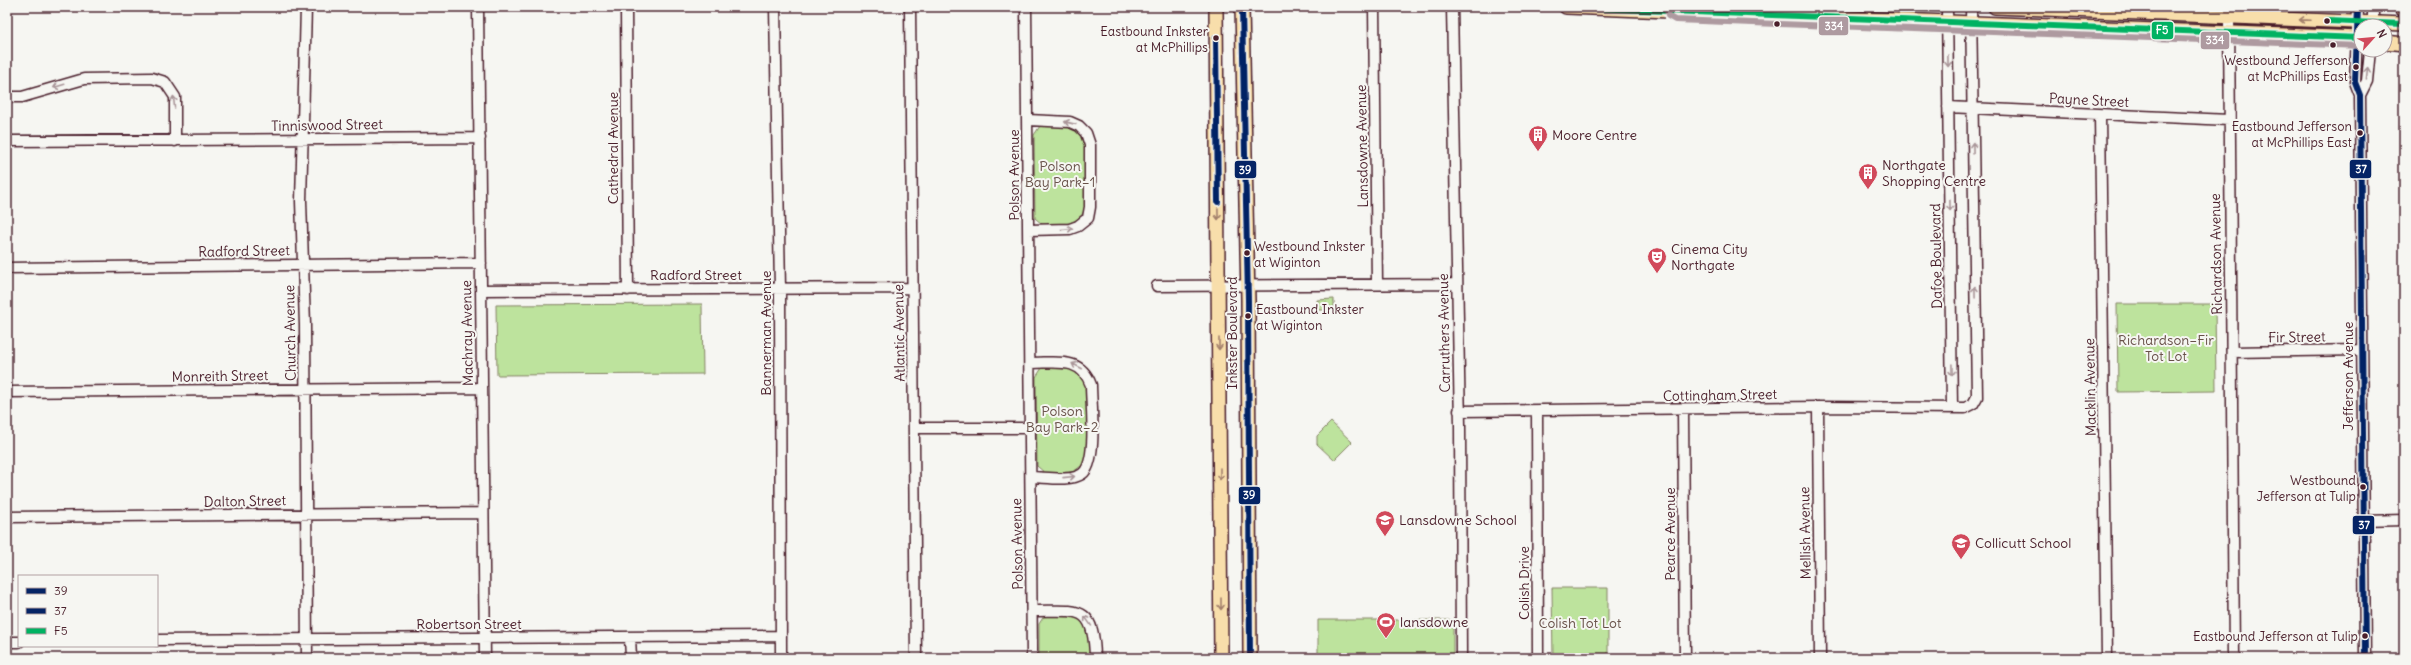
<svg xmlns="http://www.w3.org/2000/svg" width="2411" height="665" font-family="Delius,sans-serif">
<style>
.park{fill:#bde39d;stroke:#848164}
.garden{fill:url(#garden-dots);stroke:#848164}
.lines{fill:none;stroke-linecap:round;stroke-linejoin:round}
.minor-casing{stroke:#4a1f2b;stroke-width:13}
.major-casing{stroke:#4a1f2b;stroke-width:16}
.minor{stroke:#f6f6f2;stroke-width:10}
.major{stroke:#f8deab;stroke-width:13}
.bus-1-casing{stroke:#f6f6f2;stroke-width:9}
.bus-2-casing{stroke:#f6f6f2;stroke-width:9}
.bus-3-casing{stroke:#f6f6f2;stroke-width:9}
.bus-4-casing{stroke:#f6f6f2;stroke-width:9}
.bus-1{stroke:#052465;stroke-width:6}
.bus-2{stroke:#052465;stroke-width:6}
.bus-3{stroke:#00b262;stroke-width:6}
.bus-4{stroke:#ae9aa0;stroke-width:6}
.oneway{stroke:#a17e6b}
.oneway2{stroke:#a99598}
.bus-dot{fill:#4a1f2b;stroke:#f6f6f2;stroke-width:1.5}
.labels{text-anchor:middle;dominant-baseline:central;stroke-width:4;stroke-linejoin:round;paint-order:stroke}
.bus-label{font-size:13px;fill:#4a1f2b;stroke:#f6f6f2;text-anchor:end}
.street-label{font-size:14px;fill:#4a1f2b;stroke:#f6f6f2}
.poi-label{font-size:14px;fill:#4a1f2b;stroke:#f6f6f2;text-anchor:start}
.park-label{font-size:14px;fill:#675048;stroke:#f6f6f2}
.line-badge{stroke:#f6f6f2;stroke-width:1.5}
.badge-label{font-size:11px;text-anchor:middle;font-weight:bold;fill:#fff}
</style>
<defs>
<pattern id="garden-dots" width="8" height="8" patternUnits="userSpaceOnUse"><rect width="8" height="8" fill="#bde39d"/><path d="M2 2h.1M6 6h.1" fill="none" stroke="#a4c287" stroke-width="1.8" stroke-linecap="round"/></pattern>
</defs>
<rect width="100%" height="100%" fill="#f6f6f2"/>
<filter id="ink" filterUnits="userSpaceOnUse"><feTurbulence type="fractalNoise" baseFrequency=".025" numOctaves="2"/><feDisplacementMap in="SourceGraphic" scale="8" xChannelSelector="R" yChannelSelector="G"/><feConvolveMatrix kernelMatrix="1 2 1 2 8 2 1 2 1" color-interpolation-filters="sRGB"/></filter>
<g filter="url(#ink)">
<path class="park" d="M1040,126H1067L1078,131L1085,147V209C1077,227 1060,224 1043,225L1035,218L1034,135Z
M702,304L703,374L497,375L496,305Z
M2117,304H2215L2216,391L2118,392Z
M1042,368L1076,370L1087,382L1088,451L1085,463L1073,472L1045,473L1037,466L1036,377Z
M1331,422L1352,442L1334,460L1317,444V436Z
M1552,588H1608V658H1553Z
M1044,616C1087,616 1089,615 1090,658H1039V624Z
M1318,620H1453V658H1318Z"/>
<path class="garden" d="M1334,299V310H1318L1317,300Z"/>
<g class="lines">
<defs>
<path id="minor" d="M306,7L301,201L305,325L307,658
M478,7L485,658
M626,7L628,290
M775,7L780,289L781,658
M910,7L916,658
M1026,7L1032,658
M1374,7L1377,284
M1452,7L1460,425L1461,658
M1947,7L1952,408
M2358,7L2355,82L2360,95L2365,658
M2229,17L2234,658
M2373,26V7
M2360,95L2367,81L2370,50
M7,97H22L84,79L152,78L165,82L175,97V141
M1948,107L2229,120
M2100,115L2107,658
M7,141L480,138
M1028,230L1070,229L1078,226L1088,218L1090,207V145L1086,133L1079,126L1070,122L1028,120
M7,268L481,263
M1157,286L1457,284
M481,290L912,288
M2232,352L2362,350
M1030,363C1056,363 1081,356 1091,385C1091,404 1098,463 1082,474C1070,482 1045,477 1031,477
M7,392L482,388
M1818,407L1820,658
M1683,410L1685,658
M1459,411L1818,407L1965,408L1973,404L1977,397L1971,7
M1537,411L1538,658
M914,428H1030
M7,517L483,513
M2363,521L2404,520
M1032,611C1078,611 1094,603 1095,658
M630,637L631,658
M157,640L781,636
M7,642H19"/>
<path id="major" d="M1216,7L1221,658
M1242,7L1248,300L1250,658
M1566,7L2361,38
M1995,7L2404,24
M2400,7L2404,10
M2385,42L2404,44"/>
</defs>
<use href="#minor" class="minor-casing"/>
<use href="#major" class="major-casing"/>
<use href="#minor" class="minor"/>
<use href="#major" class="major"/>
<defs>
<path id="bus-1" d="M1242,7L1248,300L1250,658
M1216,38L1218,202"/>
<path id="bus-2" d="M2358,7L2355,82L2360,95L2365,658"/>
<path id="bus-3" d="M1566,7L2361,38
M2327,21L2404,24"/>
<path id="bus-4" d="M1667,7L1668,16L1675,20L2361,46"/>
</defs>
<use href="#bus-1" class="bus-1-casing"/>
<use href="#bus-2" class="bus-2-casing"/>
<use href="#bus-3" class="bus-3-casing"/>
<use href="#bus-4" class="bus-4-casing"/>
<use href="#bus-1" class="bus-1"/>
<use href="#bus-2" class="bus-2"/>
<use href="#bus-3" class="bus-3"/>
<use href="#bus-4" class="bus-4"/>
</g>
<defs><path id="oneway-shaft" d="M-6 0H5M1.5-3L5.5 0L1.5 3" fill="none" stroke-width="1.6" stroke-linecap="round" stroke-linejoin="round"/></defs>
<g class="oneway">
<use href="#oneway-shaft" transform="translate(2305 20) rotate(-178)"/>
<use href="#oneway-shaft" transform="translate(1218 214) rotate(89)"/>
<use href="#oneway-shaft" transform="translate(1219 344) rotate(90)"/>
<use href="#oneway-shaft" transform="translate(1220 474) rotate(90)"/>
<use href="#oneway-shaft" transform="translate(1221 604) rotate(90)"/>
</g>
<g class="oneway2">
<use href="#oneway-shaft" transform="translate(1948 61) rotate(89)"/>
<use href="#oneway-shaft" transform="translate(2367 73) rotate(-84)"/>
<use href="#oneway-shaft" transform="translate(59 86) rotate(163)"/>
<use href="#oneway-shaft" transform="translate(174 102) rotate(-96)"/>
<use href="#oneway-shaft" transform="translate(1070 123) rotate(-167)"/>
<use href="#oneway-shaft" transform="translate(1973 148) rotate(-91)"/>
<use href="#oneway-shaft" transform="translate(1950 205) rotate(89)"/>
<use href="#oneway-shaft" transform="translate(1067 229) rotate(-6)"/>
<use href="#oneway-shaft" transform="translate(1975 292) rotate(-91)"/>
<use href="#oneway-shaft" transform="translate(1077 366) rotate(-153)"/>
<use href="#oneway-shaft" transform="translate(1952 370) rotate(89)"/>
<use href="#oneway-shaft" transform="translate(1069 477) rotate(-6)"/>
<use href="#oneway-shaft" transform="translate(1088 621) rotate(-125)"/>
</g>
</g>
<defs>
<symbol id="building-pin" viewBox="-11 -11 22 30"><path d="M0 17L-7.5 6A9.5 9.5 0 1 1 7.5 6Z" fill="#d1495b" stroke="#f6f6f2"/><path d="M-4-6H4V6H1V3H-1V6H-4ZM-2.5-4.3h1.7v1.8h-1.7ZM.8-4.3h1.7v1.8H.8ZM-2.5-1h1.7V.8h-1.7ZM.8-1h1.7V.8H.8Z" fill="#fff"/></symbol>
<symbol id="theatre-pin" viewBox="-11 -11 22 30"><path d="M0 17L-7.5 6A9.5 9.5 0 1 1 7.5 6Z" fill="#d1495b" stroke="#f6f6f2"/><path d="M-5-5.5Q0-4 5-5.5V0Q5 5 0 6Q-5 5-5 0ZM-3.3-2.5H-1v1.5H-3.3ZM1-2.5H3.3v1.5H1ZM-2.8 1Q0 5.5 2.8 1Z" fill="#fff"/></symbol>
<symbol id="school-pin" viewBox="-11 -11 22 30"><path d="M0 17L-7.5 6A9.5 9.5 0 1 1 7.5 6Z" fill="#d1495b" stroke="#f6f6f2"/><path d="M0-5L7-2L0 1L-7-2ZM-4 1L0 2.5L4 1V4Q0 6-4 4Z" fill="#fff"/></symbol>
<symbol id="stadium-pin" viewBox="-11 -11 22 30"><path d="M0 17L-7.5 6A9.5 9.5 0 1 1 7.5 6Z" fill="#d1495b" stroke="#f6f6f2"/><path d="M0-5a6.5 5 0 1 0 0 10a6.5 5 0 1 0 0-10ZM-3.5-1.8h7v3.6h-7Z" fill="#fff"/></symbol>
</defs>
<g fill-rule="evenodd">
<use href="#building-pin" x="1527" y="124" width="22" height="30"/>
<use href="#building-pin" x="1857" y="162" width="22" height="30"/>
<use href="#theatre-pin" x="1646" y="246" width="22" height="30"/>
<use href="#school-pin" x="1374" y="509" width="22" height="30"/>
<use href="#school-pin" x="1950" y="532" width="22" height="30"/>
<use href="#stadium-pin" x="1375" y="611" width="22" height="30"/>
</g>
<g class="bus-dot">
<circle cx="2327" cy="21" r="3.5"/>
<circle cx="1777" cy="24" r="3.5"/>
<circle cx="1216" cy="38" r="3.5"/>
<circle cx="2333" cy="45" r="3.5"/>
<circle cx="2356" cy="67" r="3.5"/>
<circle cx="2360" cy="133" r="3.5"/>
<circle cx="1247" cy="253" r="3.5"/>
<circle cx="1248" cy="316" r="3.5"/>
<circle cx="2363" cy="487" r="3.5"/>
<circle cx="2365" cy="636" r="3.5"/>
</g>
<g class="labels">
<g class="bus-label">
<text x="1208" y="31">Eastbound Inkster<tspan x="1208" dy="16">at McPhillips</tspan></text>
<text x="2348" y="60">Westbound Jefferson<tspan x="2348" dy="16">at McPhillips East</tspan></text>
<text x="2352" y="126">Eastbound Jefferson<tspan x="2352" dy="16">at McPhillips East</tspan></text>
<text x="1254" y="246" text-anchor="start">Westbound Inkster<tspan x="1254" dy="16">at Wiginton</tspan></text>
<text x="1256" y="309" text-anchor="start">Eastbound Inkster<tspan x="1256" dy="16">at Wiginton</tspan></text>
<text x="2356" y="480">Westbound<tspan x="2356" dy="16">Jefferson at Tulip</tspan></text>
<text x="2358" y="636">Eastbound Jefferson at Tulip</text>
</g>
<g class="street-label">
<text transform="translate(2089 100) rotate(3)">Payne Street</text>
<text transform="translate(327 125) rotate(-1)">Tinniswood Street</text>
<text transform="translate(1362 146) rotate(-91)">Lansdowne Avenue</text>
<text transform="translate(613 148) rotate(-90)">Cathedral Avenue</text>
<text transform="translate(1014 175) rotate(-90)">Polson Avenue</text>
<text transform="translate(244 251) rotate(-1)">Radford Street</text>
<text transform="translate(2216 254) rotate(-91)">Richardson Avenue</text>
<text transform="translate(1936 256) rotate(-91)">Dafoe Boulevard</text>
<text x="696" y="275">Radford Street</text>
<text transform="translate(290 333) rotate(-91)">Church Avenue</text>
<text transform="translate(467 333) rotate(-91)">Machray Avenue</text>
<text transform="translate(766 333) rotate(-90)">Bannerman Avenue</text>
<text transform="translate(899 333) rotate(-91)">Atlantic Avenue</text>
<text transform="translate(1232 333) rotate(-90)">Inkster Boulevard</text>
<text transform="translate(1444 333) rotate(-91)">Carruthers Avenue</text>
<text transform="translate(2297 337) rotate(-1)">Fir Street</text>
<text transform="translate(220 376) rotate(-1)">Monreith Street</text>
<text transform="translate(2348 376) rotate(-90)">Jefferson Avenue</text>
<text transform="translate(2090 387) rotate(-91)">Macklin Avenue</text>
<text transform="translate(1720 395) rotate(-1)">Cottingham Street</text>
<text transform="translate(245 501) rotate(-1)">Dalton Street</text>
<text transform="translate(1805 533) rotate(-91)">Mellish Avenue</text>
<text transform="translate(1670 534) rotate(-90)">Pearce Avenue</text>
<text transform="translate(1017 544) rotate(-91)">Polson Avenue</text>
<text transform="translate(1524 583) rotate(-90)">Colish Drive</text>
<text x="469" y="624">Robertson Street</text>
</g>
<g class="poi-label">
<text x="1552" y="135">Moore Centre</text>
<text x="1882" y="165">Northgate<tspan x="1882" dy="16">Shopping Centre</tspan></text>
<text x="1671" y="249">Cinema City<tspan x="1671" dy="16">Northgate</tspan></text>
<text x="1399" y="520">Lansdowne School</text>
<text x="1975" y="543">Collicutt School</text>
<text x="1400" y="622">lansdowne</text>
</g>
<g class="park-label">
<text x="1060" y="166">Polson<tspan x="1060" dy="16">Bay Park–1</tspan></text>
<text x="2166" y="340">Richardson–Fir<tspan x="2166" dy="16">Tot Lot</tspan></text>
<text x="1062" y="411">Polson<tspan x="1062" dy="16">Bay Park–2</tspan></text>
<text x="1580" y="623">Colish Tot Lot</text>
</g>
</g>
<g class="line-badge">
<rect x="1818" y="16" width="31" height="20" rx="4" fill="#ae9aa0"/>
<rect x="2151" y="21" width="23" height="19" rx="4" fill="#00b262"/>
<rect x="2200" y="31" width="30" height="19" rx="4" fill="#ae9aa0"/>
<rect x="2349" y="159" width="23" height="20" rx="4" fill="#052465"/>
<rect x="1234" y="160" width="23" height="19" rx="4" fill="#052465"/>
<rect x="1238" y="486" width="23" height="19" rx="4" fill="#052465"/>
<rect x="2352" y="515" width="23" height="20" rx="4" fill="#052465"/>
</g>
<g class="badge-label">
<text x="1834" y="30">334</text>
<text x="2162" y="34">F5</text>
<text x="2215" y="44">334</text>
<text x="2361" y="173">37</text>
<text x="1245" y="174">39</text>
<text x="1249" y="499">39</text>
<text x="2364" y="529">37</text>
</g>
<rect width="2411" height="665" fill="none" stroke="#f6f6f2" stroke-width="24"/>
<rect x="12" y="12" width="2387" height="641" fill="none" stroke="#4a1f2b" stroke-width="1.5" filter="url(#ink)"/>
<rect x="18" y="575" width="140" height="72" fill="#f6f6f2" stroke="#b1a0a2"/>
<rect x="26" y="588" width="20" height="6" fill="#052465" stroke="#b1a0a2"/>
<text x="54" y="595" font-size="12" fill="#4a1f2b">39</text>
<rect x="26" y="608" width="20" height="6" fill="#052465" stroke="#b1a0a2"/>
<text x="54" y="615" font-size="12" fill="#4a1f2b">37</text>
<rect x="26" y="628" width="20" height="6" fill="#00b262" stroke="#b1a0a2"/>
<text x="54" y="635" font-size="12" fill="#4a1f2b">F5</text>
<g transform="translate(2373 38) rotate(63)"><circle r="19" fill="#f6f6f2" stroke="#b1a0a2"/>
<path d="M0-3L7 15L0 10L-7 15Z" fill="#d1495b"/>
<text y="-6" font-size="11" font-weight="bold" text-anchor="middle" fill="#4a1f2b">N</text>
</g>
</svg>
